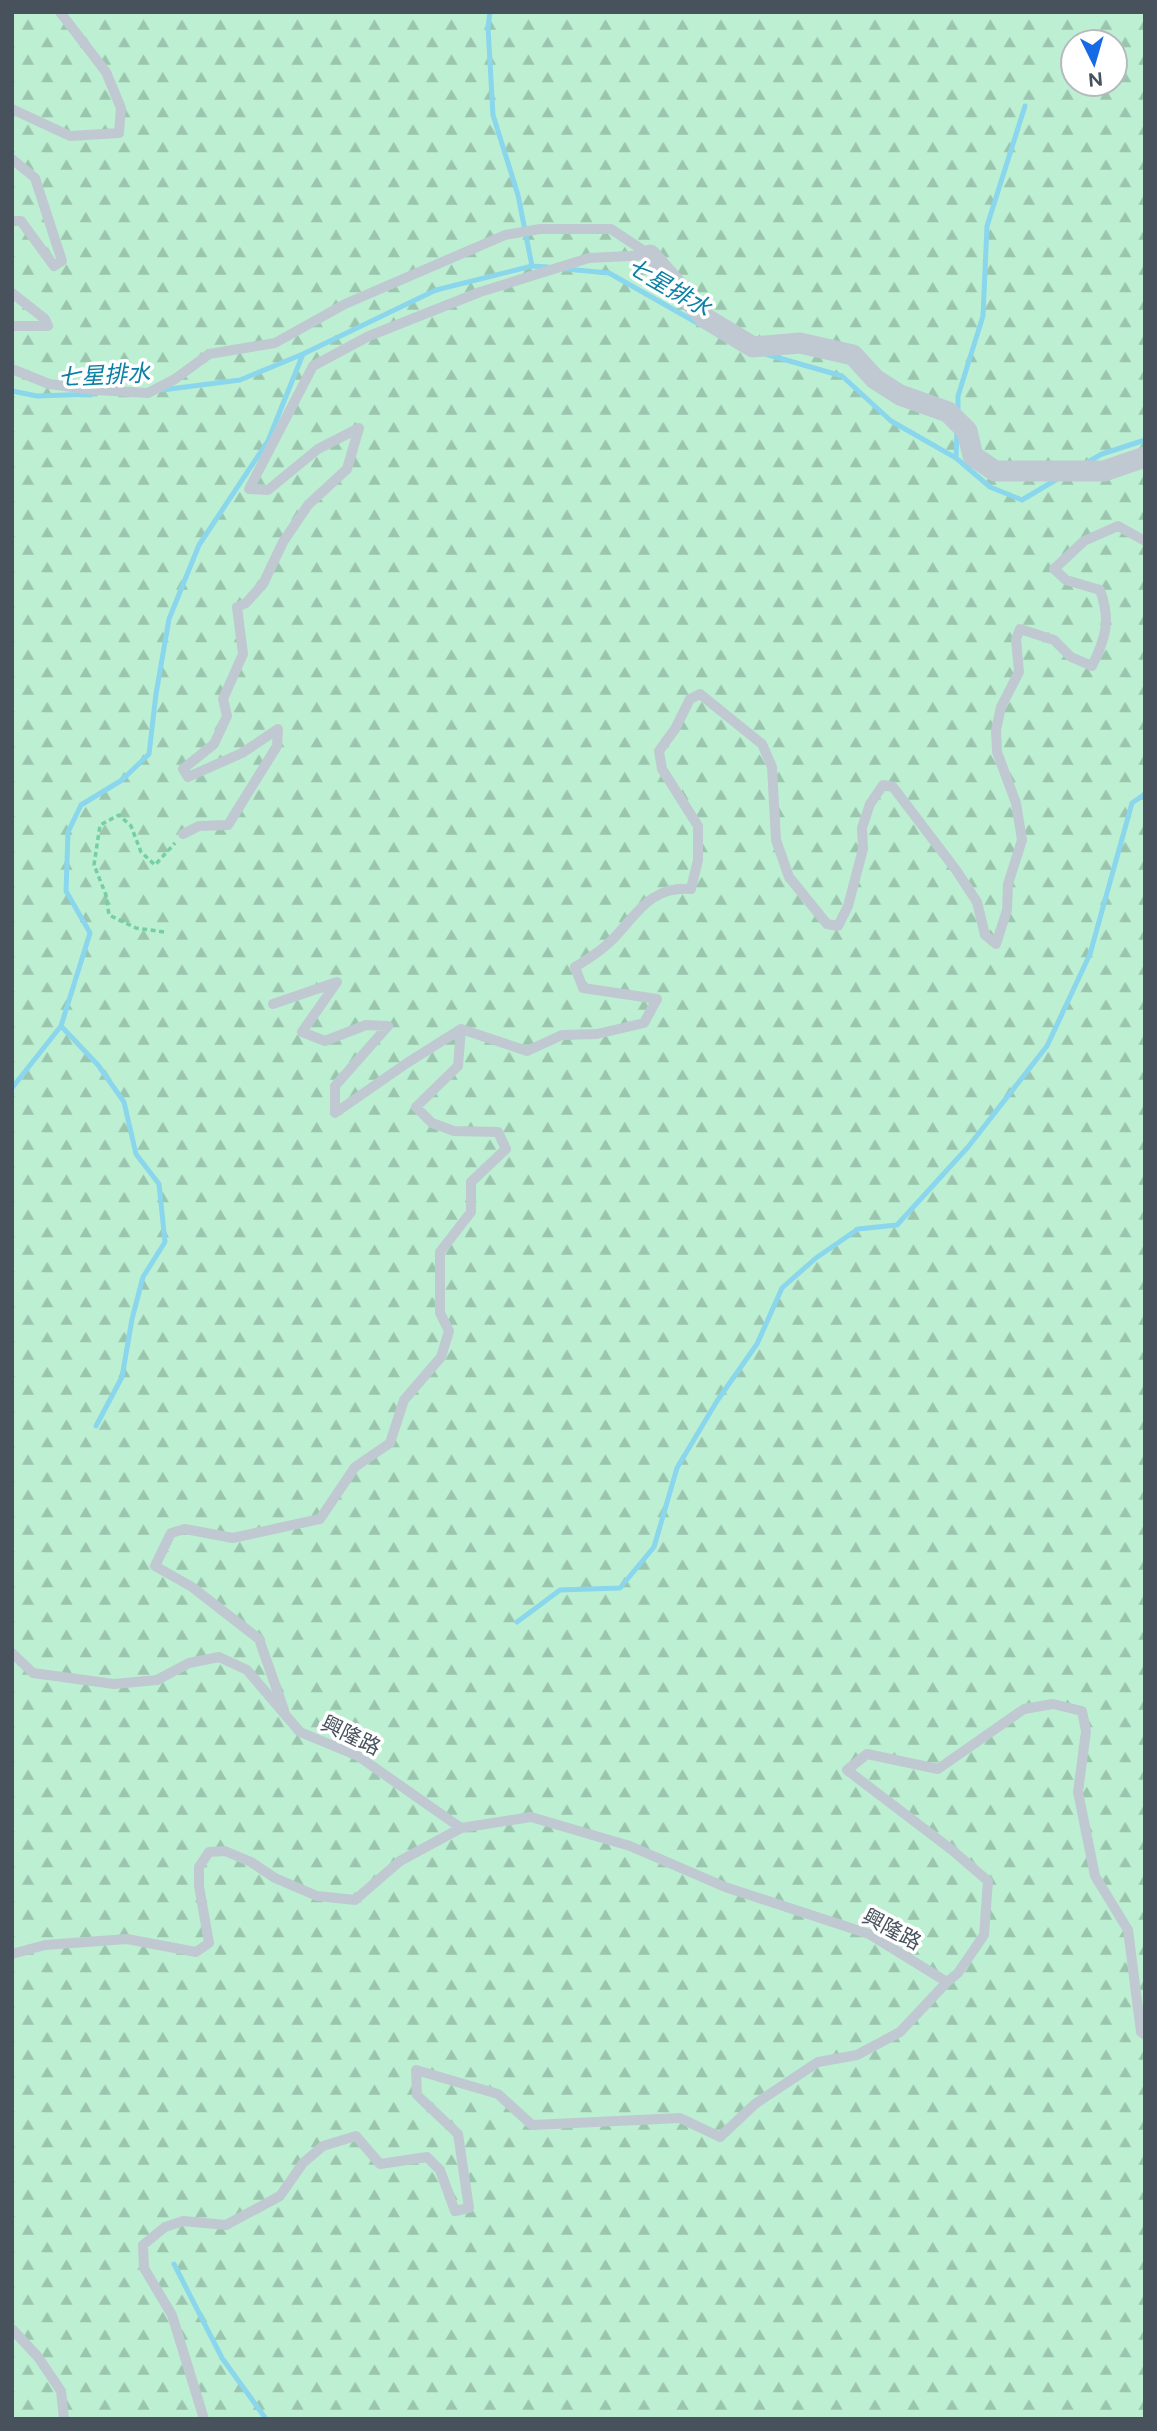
<svg xmlns="http://www.w3.org/2000/svg" width="1157" height="2431" font-family="Figtree,'Noto Sans TC',sans-serif">
<style>
.forest{fill:url(#forest-firs);fill-rule:evenodd}
.lines{fill:none;stroke-linecap:round;stroke-linejoin:round}
.stream{stroke:#8ad6ed;stroke-width:5}
.path{stroke:#75cea5;stroke-width:3.5;stroke-dasharray:5 3.5;stroke-linecap:butt}
.lane{stroke:#c0c9d1;stroke-width:10}
.street{stroke:#c0c9d1;stroke-width:21}
.labels{text-anchor:middle;dominant-baseline:central;stroke-width:7;stroke-linejoin:round;paint-order:stroke}
.street-label{font-size:21px;fill:#47525d;stroke:#fff}
.water-label{font-size:23px;font-style:italic;fill:#0a80a5;stroke:#fff}
</style>
<defs>
<pattern id="forest-firs" width="22" height="20" patternUnits="userSpaceOnUse" patternTransform="scale(1.75)"><rect width="22" height="20" fill="#bdf0d2"/><path d="M5 1l3.5 6h-7zM16 11l3.5 6h-7z" fill="#9bc5ae"/></pattern>
</defs>
<rect width="100%" height="100%" fill="#f2efef"/>
<path class="forest" d="M12,12H1145V2419H12ZM1073,42H1115V84H1073Z"/>
<g class="lines">
<path class="stream" d="M490,12L488,27L493,115L518,195L532,266
M565,269L609,273L699,324
M765,354L842,376L891,421L956,458L990,487L1022,500L1059,478
M162,390L240,380L303,354L436,290L532,266L548,267
M12,391L37,396L96,394
M958,412V396L983,316L987,226L1025,106
M956,458L957,429
M1086,463L1102,454L1145,440
M61,1026L98,1065L124,1102L136,1154L159,1184L165,1242L143,1277L132,1319L122,1377L96,1426
M12,1088L61,1026L90,933L66,891L68,832L81,805L122,780L149,754L156,694L169,619L199,545L268,441L303,354
M517,1622L560,1590L620,1588L654,1547L677,1468L717,1401L757,1344L782,1288L816,1258L858,1229L897,1225L968,1147L1047,1046L1090,954L1132,803L1145,794
M174,2264L222,2358L266,2419"/>
<path class="path" d="M164,932L136,928L109,915L106,895L94,865L100,825L119,815L131,826L141,852L155,865L175,843"/>
<path class="lane" d="M12,109L70,136L119,133L121,108L106,72L60,12
M12,159L35,178L62,261L54,266L21,221H12
M12,293L45,319L48,326H12
M12,369L49,384L95,390L148,393L175,379L209,354L275,343L345,304L505,235L540,229H611L650,255
M183,834L199,826L228,825L277,746L278,729L242,753L188,777L183,769L214,744L227,716L223,699L243,654L237,607L246,603L263,584L283,542L308,505L347,469L359,428L318,449L268,490L249,489L313,366L369,336L480,292L589,258L650,255
M273,1004L337,982L302,1032L325,1041L366,1025L388,1026L335,1086V1113L407,1063L461,1029L458,1066L416,1107L432,1123L454,1131L498,1132L506,1149L471,1182V1212L440,1252V1313L449,1331L441,1357L404,1400L390,1443L355,1467L320,1519L233,1538L185,1529L171,1533L155,1566L192,1587L259,1639L284,1710
M461,1029L527,1051L562,1035L597,1034L644,1023L657,999L583,988L575,967C588,959 600,952 611,941C637,915 649,886 691,889L698,860V826L662,769L659,751L675,729L690,699L700,694L762,744L772,767L776,840L789,877L827,924L838,926L848,906L863,849L862,828L870,804L883,785L893,787L956,870L977,902L985,935L996,944L1007,910L1008,884L1022,840L1016,803L997,752L996,730L1001,707L1019,672L1016,639L1020,629L1054,640L1071,657L1092,666C1106,638 1111,620 1100,590L1066,580L1054,569L1084,541L1118,526L1145,541
M12,1653L33,1673L114,1684L157,1680L189,1663L219,1657L247,1670L300,1732L358,1756L461,1828L531,1817L630,1846L725,1887L869,1934L947,1982L958,1973L984,1935L988,1881L952,1850L847,1770L867,1754L938,1769L1024,1709L1053,1704L1082,1711L1086,1731L1078,1792L1095,1876L1128,1930L1141,2032L1145,2035
M12,1954L45,1945L127,1939L196,1952L209,1943L199,1886V1867L209,1852L225,1851L251,1862L275,1878L317,1896L355,1900L400,1861L461,1828
M12,2329L38,2357L61,2391L64,2419
M204,2419L172,2315L144,2268L143,2245L165,2227L183,2221L226,2225L280,2196L303,2163L323,2146L356,2136L380,2164L427,2157L440,2170L455,2211L469,2208L458,2134L417,2095L416,2070L498,2094L532,2125L680,2118L720,2137L755,2104L818,2062L857,2055L900,2032L947,1982"/>
<path class="street" d="M650,255L705,318L753,347L800,343L853,355L875,379L900,395L948,412L967,431L973,456L995,471H1104L1145,457"/>
</g>
<g class="labels">
<g class="street-label">
<text transform="translate(351 1735) rotate(26)">興隆路</text>
<text transform="translate(892 1929) rotate(28)">興隆路</text>
</g>
<g class="water-label">
<text transform="translate(669 287) rotate(30)">七星排水</text>
<text transform="translate(104 375) rotate(-3)">七星排水</text>
</g>
</g>
<rect width="1157" height="2431" fill="none" stroke="#47525d" stroke-width="28"/>
<g transform="translate(1094 63) rotate(175)"><circle r="33" fill="#ffffff" stroke="#b5babe" stroke-width="2"/>
<path d="M0-5L12 26L0 18L-12 26Z" fill="#166ae5"/>
<text y="-10" font-size="19" font-weight="bold" text-anchor="middle" fill="#47525d">N</text>
</g>
</svg>
